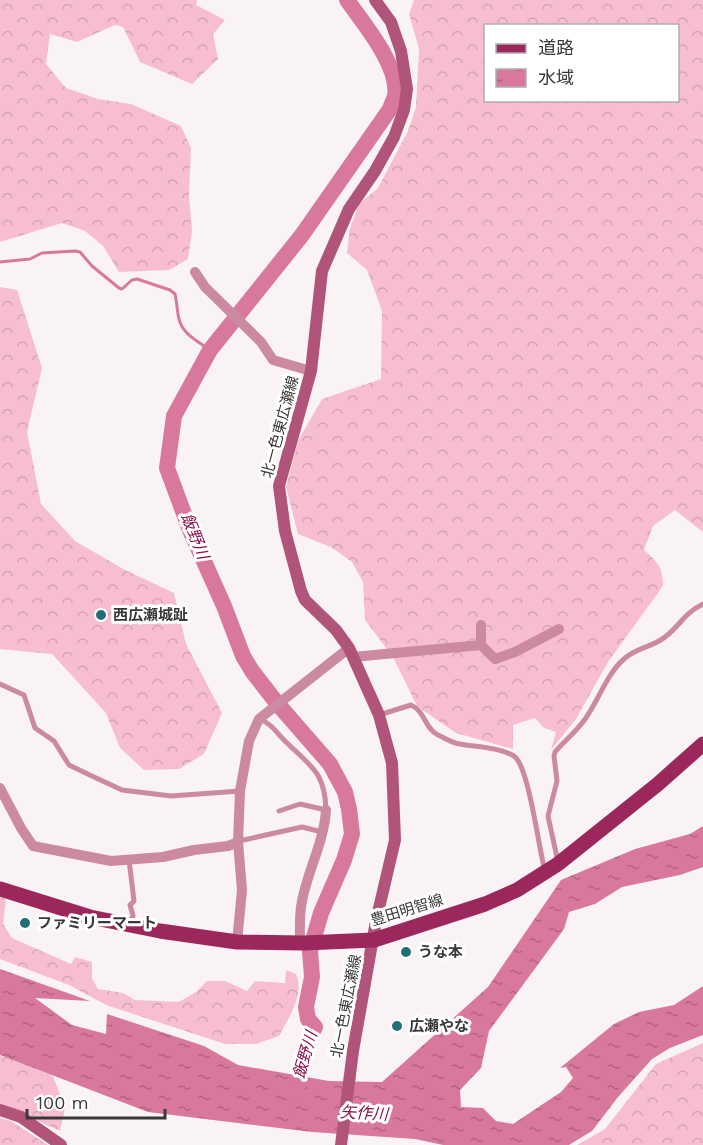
<svg xmlns="http://www.w3.org/2000/svg" width="703" height="1145" font-family="'Work Sans','Noto Sans JP',sans-serif">
<style>
.forest{fill:url(#forest-crowns);fill-rule:evenodd}
.water{fill:url(#water-ripples)}
.lines{fill:none;stroke-linecap:round;stroke-linejoin:round}
.stream{stroke:#d9789d;stroke-width:3}
.river{stroke:#d9789d;stroke-width:16}
.service{stroke:#cb8aa1;stroke-width:5}
.minor{stroke:#cb8aa1;stroke-width:10}
.secondary{stroke:#b15479;stroke-width:12}
.primary{stroke:#9b275d;stroke-width:15}
.poi-dot{fill:#246e77;stroke:#fff;stroke-width:2}
.labels{text-anchor:middle;dominant-baseline:central;stroke-width:6;stroke-linejoin:round;paint-order:stroke}
.street-label{font-size:15px;fill:#393738;stroke:#fff}
.poi-label{font-size:15px;font-weight:bold;fill:#393738;stroke:#fff;text-anchor:start}
.water-label{font-size:16px;font-style:italic;fill:#89134e;stroke:#fff}
</style>
<defs>
<pattern id="forest-crowns" width="20" height="18" patternUnits="userSpaceOnUse" patternTransform="scale(1.5)"><rect width="20" height="18" fill="#f7bed1"/><path d="M2 6a3 3 0 1 1 6 0M12 15a3 3 0 1 1 6 0" fill="none" stroke="#d4a4b4"/></pattern>
<pattern id="water-ripples" width="26" height="14" patternUnits="userSpaceOnUse" patternTransform="scale(1.5)"><rect width="26" height="14" fill="#d9789d"/><path d="M2 4q2-2 4 0t4 0M15 11q2-2 4 0t4 0" fill="none" stroke="#b16381"/></pattern>
</defs>
<rect width="100%" height="100%" fill="#f9f3f5"/>
<path class="forest" d="M0,0H197L196,5L225,20L213,34L218,59L192,84L140,62L123,27L115,25L77,42L50,34L46,64L66,88L98,99L131,104L181,126L191,148L189,195L192,231L188,259L169,270L119,272L103,246L85,231L62,223L0,242Z
M414,0H703V532L675,510L653,526L644,550C658,562 663,568 663,586L608,662L576,719L551,750L556,732L544,728L535,718L513,725V749L456,733L417,706L393,657L365,620L363,582L352,562L331,547L298,534L286,487L298,441L322,399L381,379L382,311L367,270L347,253L350,228L359,204L378,188L408,131L416,107L419,49L409,14ZM486,26H678V100H486Z
M0,287L17,290L42,368L27,432L41,504L75,541L125,570L174,593L186,644L222,713L204,754L179,769L144,770L120,748L106,713L52,654L0,649Z
M0,897L6,899L3,924L12,938L71,964L75,957L92,962V979L98,989L123,993L135,1000L179,1002L196,992L207,981H225L247,991L255,981L285,983L286,970L296,974C305,994 288,1019 279,1036L256,1044H225L106,1005L69,985L0,959Z
M703,1043V1145H577L605,1129L656,1064Z
M0,1056L14,1059L53,1076L65,1107L60,1131L0,1104Z
M0,1118L11,1121L48,1145H0Z"/>
<path class="water" d="M703,826V867L680,875L622,887L595,904L569,912L564,929L489,1031L481,1068L460,1090L461,1107L483,1108L496,1121L513,1124L561,1092L573,1078L566,1067L560,1068L614,1024L639,1012L674,1005L703,986V1035L670,1048L652,1059L618,1097L592,1131L569,1145H443L415,1139L312,1132L148,1112L0,1055V969L90,1001L35,998L72,1025L106,1034L107,1014L204,1046L238,1065L329,1081L382,1082L488,987L561,880L635,849L690,834Z"/>
<g class="lines">
<path class="stream" d="M0,262L30,259L42,253L75,251L80,252L92,266L119,288L122,289L132,280L137,279L170,290L175,294C177,302 177,311 179,319C182,334 199,342 210,350"/>
<path class="river" d="M294,1096C303,1073 302,1048 315,1027L308,1019L306,1007L312,977L310,951L321,913L344,860L352,834L349,809L345,792L330,764L276,702L252,671L243,656L224,606L190,530L167,468L174,416L210,350L302,235L390,109C391,105 394,100 395,96C400,66 363,23 347,0"/>
<path class="service" d="M0,684L24,695L35,728L54,741L69,765L94,777L122,790L171,796L240,791
M379,715L411,705C425,711 425,729 438,735C445,738 452,743 460,744C477,747 498,747 514,756C529,766 539,851 545,871
M259,719C273,724 277,734 287,743C312,767 325,773 326,810L300,804L279,811
M239,841L302,827L322,832
M129,860L134,901L130,905L133,916L131,925
M558,862L548,816L557,781L554,756L555,752C566,739 581,728 589,713C600,696 608,673 624,659C635,648 653,647 665,637C681,625 683,614 703,604"/>
<path class="minor" d="M195,272L205,287L261,342L273,360L311,371
M481,645V625
M353,657L481,645L495,659L515,652L559,629
M0,788L21,828L33,846L111,861L163,857L194,850L228,846L238,842
M237,942L242,890L238,842L240,791L249,741L259,719L349,648
M300,943C300,929 299,915 302,901C308,870 324,842 326,810"/>
<path class="secondary" d="M0,1110L21,1117L61,1145
M341,1145L353,1051L376,921L395,840L392,763L379,715L349,648L336,630L305,600L301,591L285,531L279,486L311,371L322,271L349,209L375,171L394,137L404,110L407,89L401,51L391,22L375,0"/>
<path class="primary" d="M0,889L90,917L160,931L237,942L304,943L374,940L485,904L517,890L558,864L658,784L703,744"/>
</g>
<g class="poi-dot">
<circle cx="101" cy="615" r="6"/>
<circle cx="25" cy="923" r="6"/>
<circle cx="406" cy="952" r="6"/>
<circle cx="397" cy="1026" r="6"/>
</g>
<g class="labels">
<g class="street-label">
<text transform="translate(280 427) rotate(-75)">北一色東広瀬線</text>
<text transform="translate(407 910) rotate(-17)">豊田明智線</text>
<text transform="translate(346 1006) rotate(-79)">北一色東広瀬線</text>
</g>
<g class="poi-label">
<text x="113" y="615">西広瀬城趾</text>
<text x="37" y="923">ファミリーマート</text>
<text x="418" y="952">うな本</text>
<text x="409" y="1026">広瀬やな</text>
</g>
<g class="water-label">
<text transform="translate(195 536) rotate(68)">飯野川</text>
<text transform="translate(305 1055) rotate(-74)">飯野川</text>
<text transform="translate(364 1113) rotate(3)">矢作川</text>
</g>
</g>
<rect x="484" y="24" width="195" height="78" fill="#ffffff" stroke="#b0afaf" stroke-width="1.5"/>
<rect x="496" y="44" width="30" height="9" fill="#9b275d" stroke="#b0afaf" stroke-width="1.5"/>
<text x="538" y="54" font-size="18" fill="#393738">道路</text>
<rect x="496" y="69" width="30" height="18" fill="url(#water-ripples)" stroke="#b0afaf" stroke-width="1.5"/>
<text x="538" y="84" font-size="18" fill="#393738">水域</text>
<path d="M27 1109v9h138v-9" fill="none" stroke="#393738" stroke-width="3"/>
<text x="36" y="1109" font-size="18" fill="#393738" stroke="#ffffff" stroke-width="4.5" paint-order="stroke">100 m</text>
</svg>
